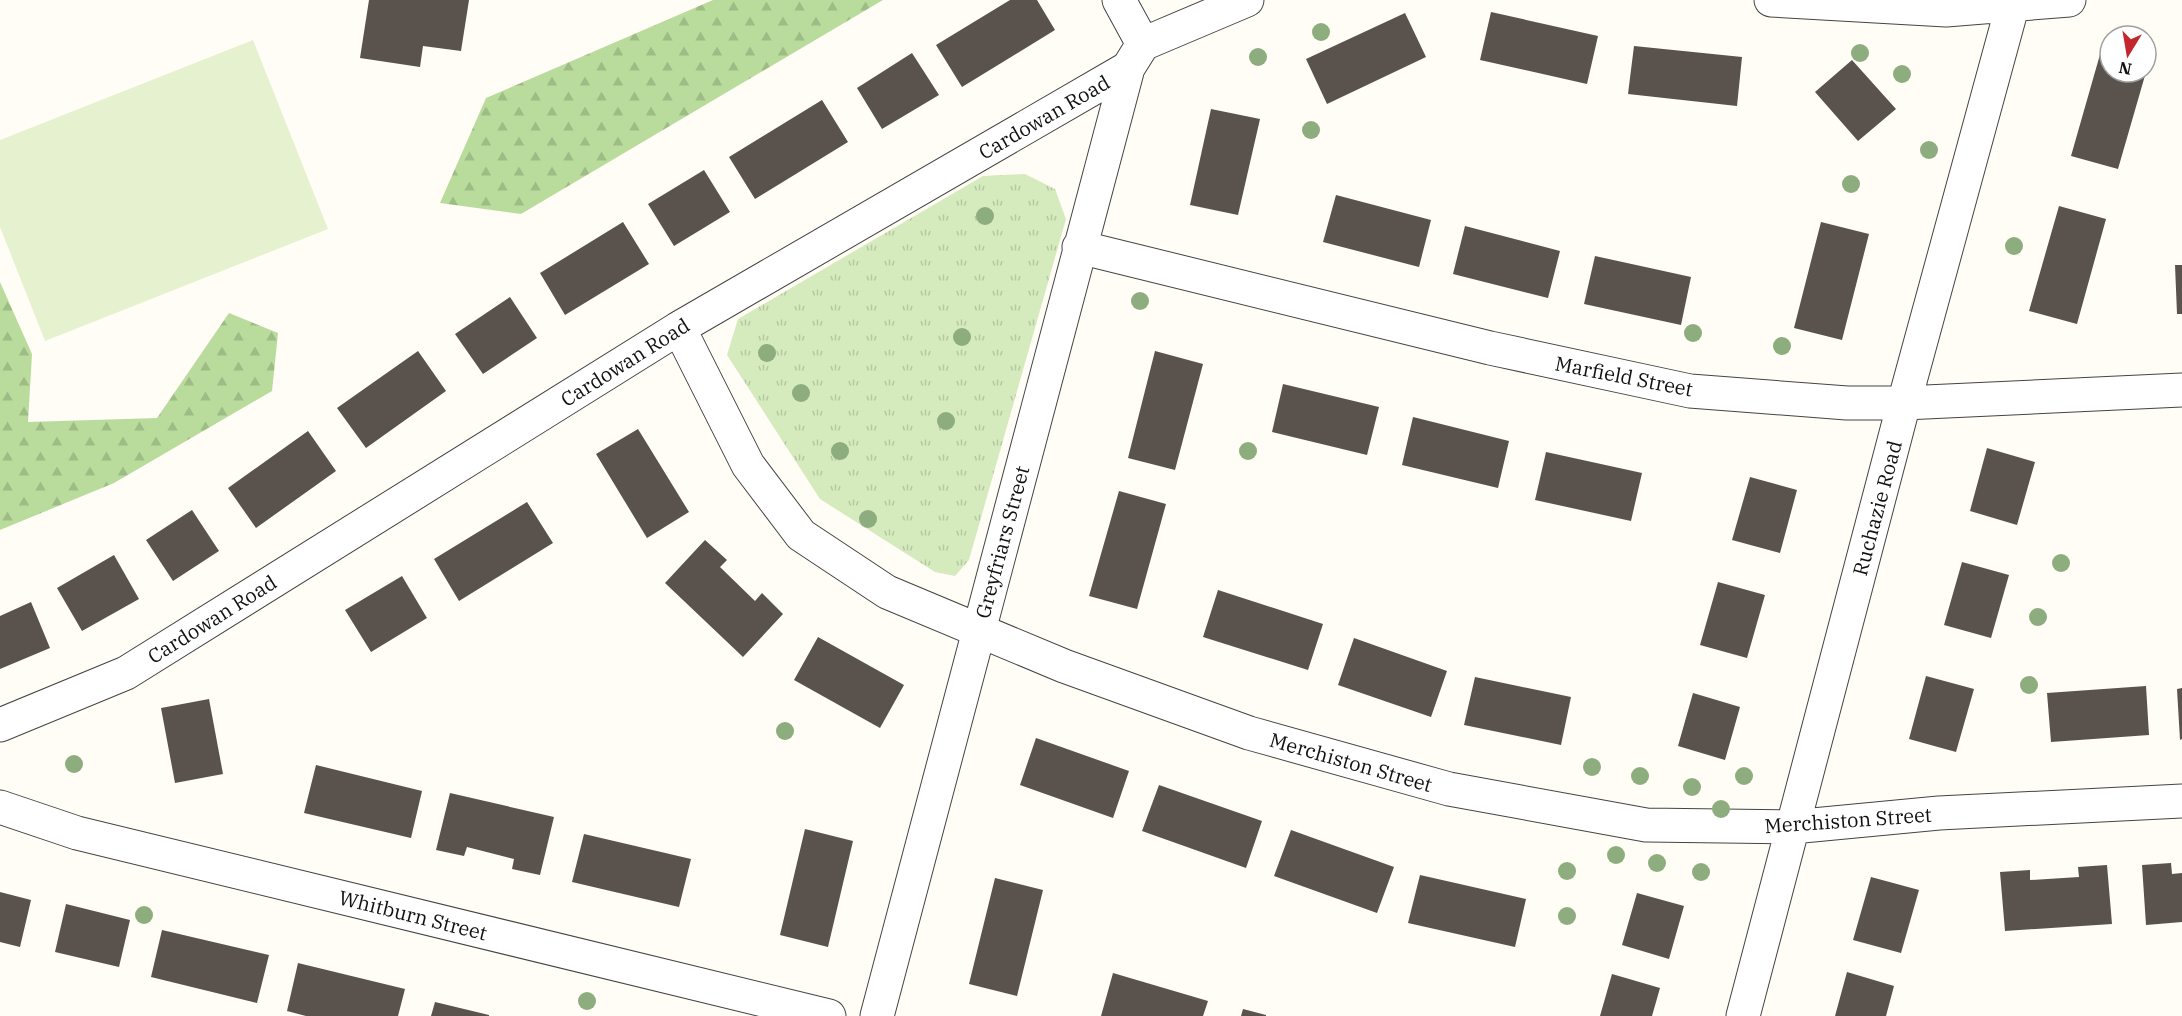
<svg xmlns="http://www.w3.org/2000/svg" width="2182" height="1016" font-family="'IBM Plex Serif',serif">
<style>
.grass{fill:url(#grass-tufts)}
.forest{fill:url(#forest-firs)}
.pitch{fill:#e6f2cf}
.building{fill:#5a524d}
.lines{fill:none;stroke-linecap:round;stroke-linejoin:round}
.minor-casing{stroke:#444;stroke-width:35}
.minor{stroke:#fff;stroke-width:33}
.tree{fill:#8dad7f}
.labels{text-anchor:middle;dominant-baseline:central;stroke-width:6;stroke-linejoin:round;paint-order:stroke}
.street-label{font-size:20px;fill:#111;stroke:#fff}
</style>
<defs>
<pattern id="grass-tufts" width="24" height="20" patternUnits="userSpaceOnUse" patternTransform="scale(1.5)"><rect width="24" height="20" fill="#d5ebbd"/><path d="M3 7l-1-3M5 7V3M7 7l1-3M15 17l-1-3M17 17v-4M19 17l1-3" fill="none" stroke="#b6c8a1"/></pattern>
<pattern id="forest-firs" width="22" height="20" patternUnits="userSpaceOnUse" patternTransform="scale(1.5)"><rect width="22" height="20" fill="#b9dc9c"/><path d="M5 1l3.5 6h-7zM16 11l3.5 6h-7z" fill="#9ebc85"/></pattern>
</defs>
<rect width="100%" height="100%" fill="#fffdf5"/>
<path class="grass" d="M1025,174L1055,189L1066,219L969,560L955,576L935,572L820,499L727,355L738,319L983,176Z"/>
<path class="forest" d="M713,0H883L521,214L440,203L486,98Z
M0,282L32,354L28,422L157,418L229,313L278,333L272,391L114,483L0,530Z"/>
<path class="pitch" d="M253,40L328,229L45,341L0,227V140Z"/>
<path class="building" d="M369,0H469L461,51L423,46L420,67L360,58Z
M1010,0H1037L1055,30L962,87L936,45Z
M1491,12L1598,36L1587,84L1480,60Z
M1405,13L1426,57L1327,104L1306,59Z
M1634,46L1742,57L1737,106L1628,94Z
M2101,51L2110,54V72H2146L2118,169L2071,156Z
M912,53L939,95L882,129L857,88Z
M1852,60L1896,109L1858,141L1815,92Z
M822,100L848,142L755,199L729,157Z
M1211,109L1260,119L1238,215L1190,205Z
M704,170L730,212L674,246L648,204Z
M1336,195L1431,220L1419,267L1323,242Z
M2059,206L2106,219L2077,324L2029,311Z
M623,222L649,264L565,315L540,273Z
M1821,222L1869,234L1842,340L1794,328Z
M1465,226L1560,251L1548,298L1453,274Z
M1595,256L1691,277L1681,325L1584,304Z
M2175,265H2182V314H2177Z
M510,297L537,338L483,374L455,334Z
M418,351L446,391L366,448L337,408Z
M1155,351L1203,364L1175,470L1128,458Z
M1283,384L1379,407L1367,455L1272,432Z
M1413,417L1509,441L1498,488L1402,465Z
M638,429L689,512L647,538L596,454Z
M308,431L336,471L256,528L228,488Z
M1987,448L2035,462L2017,525L1970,511Z
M1546,452L1642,473L1631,521L1535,500Z
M1750,477L1797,490L1780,553L1732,540Z
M1119,491L1166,504L1137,609L1089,596Z
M527,502L553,543L459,601L434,559Z
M192,510L219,551L173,581L146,540Z
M705,540L727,560L720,567L755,601L762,593L783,614L743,657L665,583Z
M114,555L139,599L82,631L57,588Z
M1962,562L2009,575L1991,638L1944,625Z
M402,576L427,618L371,652L345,610Z
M1718,582L1765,595L1747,658L1700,645Z
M1218,590L1323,624L1308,670L1203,637Z
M31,602L50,648L0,669V616Z
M818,637L904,685L880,728L794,680Z
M1354,638L1447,671L1431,717L1338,685Z
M1926,676L1974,689L1956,752L1909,739Z
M1475,677L1571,697L1561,745L1464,725Z
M2146,686L2149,735L2051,742L2047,693Z
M2182,688V739L2180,740L2177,689Z
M1693,693L1740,707L1725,760L1678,746Z
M209,699L223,774L175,783L161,708Z
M1036,738L1129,771L1113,818L1020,785Z
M316,765L422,791L411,838L304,813Z
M1159,785L1262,821L1246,868L1142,831Z
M450,793L554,817L540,875L512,869L514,859L467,847L464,856L436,850Z
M805,829L853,841L828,947L780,935Z
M1291,830L1394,867L1377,913L1274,876Z
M584,834L691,859L679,907L572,882Z
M2171,863L2172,874L2182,873V922L2146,925L2142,865Z
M2107,865L2112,924L2005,931L2000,872L2030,870V880L2079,877L2078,867Z
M1420,875L1526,899L1515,947L1408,923Z
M1871,877L1919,890L1901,953L1853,940Z
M995,878L1043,890L1017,996L969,984Z
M0,892L31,900L20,947L0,942Z
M1637,893L1684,906L1669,959L1622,945Z
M66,904L130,920L119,967L55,952Z
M162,930L269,955L257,1003L151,977Z
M298,963L405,989L398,1016H306L287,1011Z
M1847,972L1894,986L1886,1016H1835Z
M1113,973L1208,1001L1203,1016H1101Z
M1612,974L1660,988L1652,1016H1600Z
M435,1002L489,1015V1016H431Z
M1243,1009L1266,1015V1016H1241Z"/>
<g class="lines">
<defs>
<path id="minor" d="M1119,0L1143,44
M1771,0L1946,10L2069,0
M1079,247L1490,348L1690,391L1847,403H1904L2182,390
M679,328L748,465L801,535L887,592L1064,666L1249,733L1449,789L1646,825L1792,827L1939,813L2182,801
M0,725L126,673L679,328L1128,68L1143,44L1247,0
M0,807L77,833L829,1016
M877,1016L1128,68
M1743,1016L1904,403L2014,0"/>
</defs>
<use href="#minor" class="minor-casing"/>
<use href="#minor" class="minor"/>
</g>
<g class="tree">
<circle cx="1321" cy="32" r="9"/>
<circle cx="1860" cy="53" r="9"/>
<circle cx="1258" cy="57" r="9"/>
<circle cx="1902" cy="74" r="9"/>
<circle cx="1311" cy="130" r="9"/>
<circle cx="1929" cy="150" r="9"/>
<circle cx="1851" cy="184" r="9"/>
<circle cx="985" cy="216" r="9"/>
<circle cx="2014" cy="246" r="9"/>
<circle cx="1140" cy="301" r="9"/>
<circle cx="1693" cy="333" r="9"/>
<circle cx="962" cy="337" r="9"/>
<circle cx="1782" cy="346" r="9"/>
<circle cx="767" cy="353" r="9"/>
<circle cx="801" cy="393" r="9"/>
<circle cx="946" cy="421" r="9"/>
<circle cx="840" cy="451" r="9"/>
<circle cx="1248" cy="451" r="9"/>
<circle cx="868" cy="519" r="9"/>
<circle cx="2061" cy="563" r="9"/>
<circle cx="2038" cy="617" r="9"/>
<circle cx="2029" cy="685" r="9"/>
<circle cx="785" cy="731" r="9"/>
<circle cx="74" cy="764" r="9"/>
<circle cx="1592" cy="767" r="9"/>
<circle cx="1640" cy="776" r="9"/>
<circle cx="1744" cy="776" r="9"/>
<circle cx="1692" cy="787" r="9"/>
<circle cx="1721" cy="809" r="9"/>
<circle cx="1616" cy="855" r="9"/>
<circle cx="1657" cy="863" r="9"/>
<circle cx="1567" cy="871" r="9"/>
<circle cx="1701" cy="872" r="9"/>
<circle cx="144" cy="915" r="9"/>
<circle cx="1567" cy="916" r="9"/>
<circle cx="587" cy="1001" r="9"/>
</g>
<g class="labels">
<g class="street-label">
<text transform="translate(1044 117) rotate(-30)">Cardowan Road</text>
<text transform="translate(625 362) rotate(-32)">Cardowan Road</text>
<text transform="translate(1624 376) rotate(11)">Marfield Street</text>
<text transform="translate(1877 508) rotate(-75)">Ruchazie Road</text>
<text transform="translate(1002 542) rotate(-75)">Greyfriars Street</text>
<text transform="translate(212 619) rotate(-32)">Cardowan Road</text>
<text transform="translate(1351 762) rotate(16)">Merchiston Street</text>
<text transform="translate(1848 820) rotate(-4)">Merchiston Street</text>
<text transform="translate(413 915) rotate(14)">Whitburn Street</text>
</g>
</g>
<g transform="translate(2128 54) rotate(191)"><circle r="28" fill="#ffffff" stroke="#a0a0a0" stroke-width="1.5"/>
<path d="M0-4.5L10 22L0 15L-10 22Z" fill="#c4262e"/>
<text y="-9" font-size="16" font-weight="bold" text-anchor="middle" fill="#111111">N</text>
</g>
</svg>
